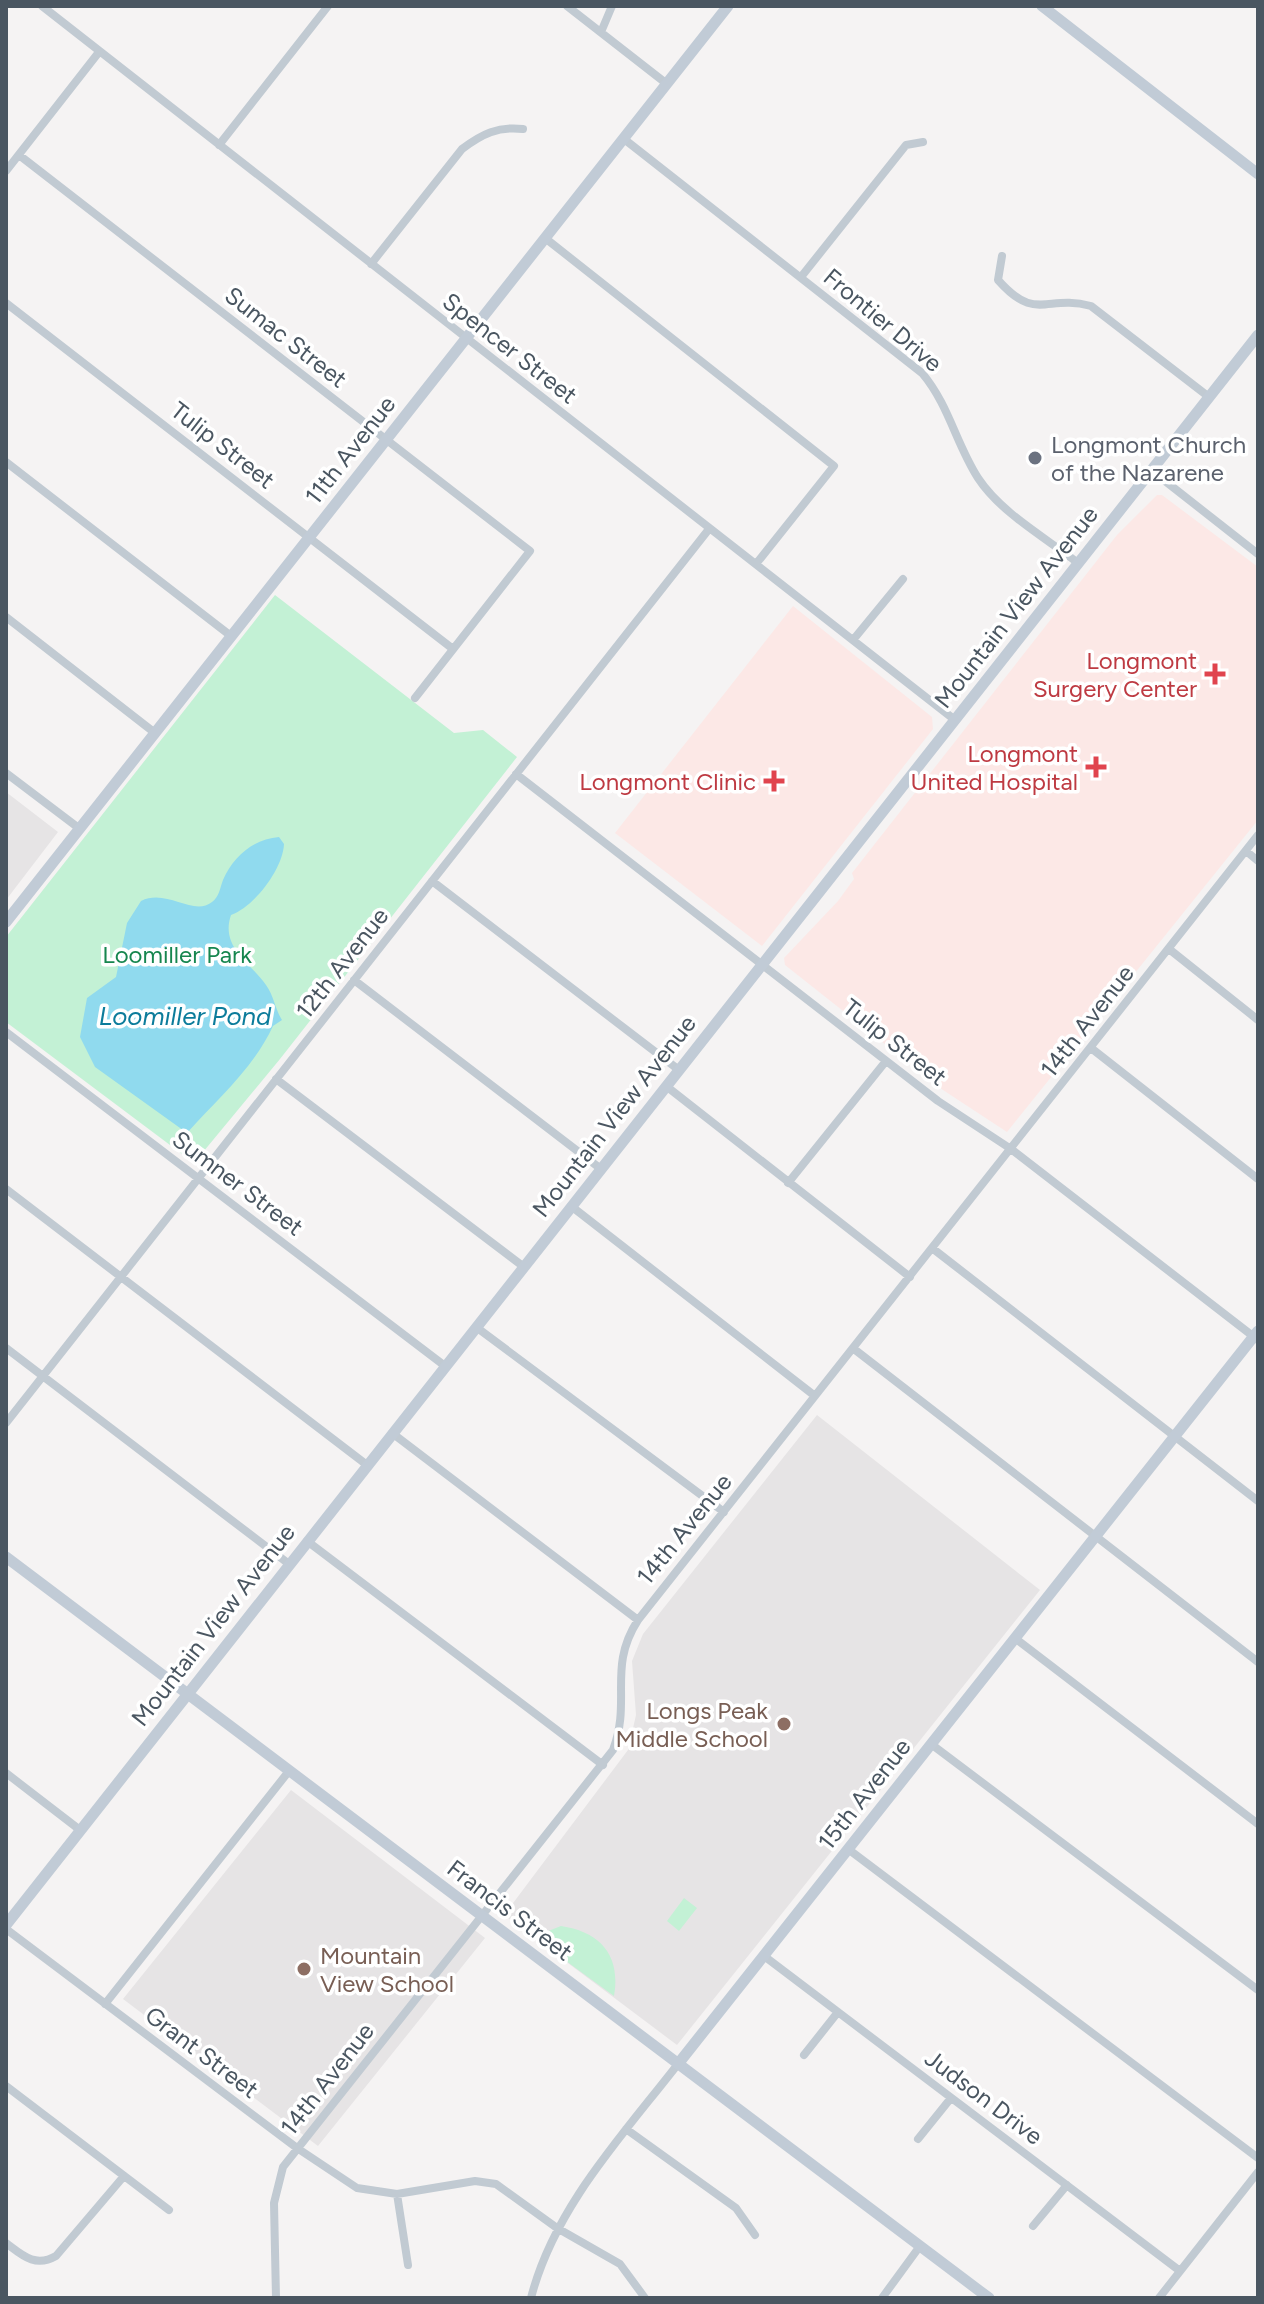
<svg xmlns="http://www.w3.org/2000/svg" width="1264" height="2304" font-family="Figtree,sans-serif">
<style>
.education{fill:#e6e4e5}
.medical{fill:#fce8e6}
.green{fill:#c3f1d5}
.water{fill:#90daee}
.lines{fill:none;stroke-linecap:round;stroke-linejoin:round}
.street{stroke:#c1cad2;stroke-width:8}
.secondary{stroke:#c1cbd6;stroke-width:11}
.worship-dot{fill:#6b7280;stroke:#fff;stroke-width:3}
.health-dot{fill:#e0444e;stroke:#fff;stroke-width:3}
.education-dot{fill:#8d6e63;stroke:#fff;stroke-width:3}
.labels{text-anchor:middle;dominant-baseline:central;stroke-width:7;stroke-linejoin:round;paint-order:stroke}
.street-label{font-size:24px;fill:#4a5661;stroke:#fff}
.worship-label{font-size:24px;fill:#5b616d;stroke:#fff;text-anchor:start}
.health-label{font-size:24px;fill:#be3a42;stroke:#fff;text-anchor:end}
.park-label{font-size:24px;fill:#17864f;stroke:#fff}
.education-label{font-size:24px;fill:#785e54;stroke:#fff;text-anchor:end}
.water-label{font-size:26px;font-style:italic;fill:#0c7c9b;stroke:#fff}
</style>
<rect width="100%" height="100%" fill="#f5f3f3"/>
<path class="education" d="M6,792L58,832L6,900Z
M817,1415L1040,1590L677,2045L504,1915L628,1750L636,1715L632,1661L643,1634Z
M291,1790L485,1938L318,2146L123,1999Z"/>
<path class="medical" d="M1157,495H1162L1258,567V820L1007,1132L943,1090L785,965L784,958L838,901L854,879L852,873L1117,535Z
M793,606L932,717L933,729L762,946L615,833Z"/>
<path class="green" d="M275,595L454,733L483,730L517,757L280,1059L194,1163L6,1022V937Z
M684,1898L697,1908L679,1931L667,1921Z
M561,1926C601,1932 621,1956 614,1996L533,1937Z"/>
<path class="water" d="M279,837L284,844C283,869 254,907 231,915C220,947 250,962 266,985C274,996 275,1009 282,1020L273,1026C253,1069 217,1099 187,1133L95,1067L80,1037L87,998L116,977L127,923L141,901C167,888 193,917 212,902C219,897 220,888 223,880C233,857 253,839 279,837Z"/>
<g class="lines">
<path class="street" d="M42,6L955,720
M567,6L667,84
M601,32L612,6
M624,139L922,373C949,405 956,444 978,478C1001,513 1046,538 1078,563
M219,145L328,6
M19,155L530,551L415,698
M6,171L99,52
M545,238L834,466L756,564
M1002,256L998,280C1036,323 1046,294 1091,306L1209,397
M371,264L462,149C482,134 498,126 523,129
M801,277L906,145L923,142
M6,303L453,649
M6,462L231,636
M1151,470L1258,554
M6,617L155,733
M853,640L903,579
M6,773L80,829
M516,774L938,1101L1011,1149L1258,1340
M1246,851L1258,861
M432,881L679,1070
M1169,949L1258,1020
M354,980L601,1169
M6,1032L445,1366
M1091,1048L1258,1179
M276,1079L524,1267
M666,1086L910,1277
M788,1183L886,1061
M6,1189L367,1465
M571,1206L815,1396
M932,1248L1258,1501
M476,1327L724,1512
M6,1348L289,1564
M854,1349L1258,1662
M6,1423L709,529
M392,1433L638,1620
M307,1541L603,1765
M1016,1639L1258,1824
M931,1744L1258,1990
M6,1773L80,1830
M848,1849L1258,2158
M6,1929L297,2148L357,2188L397,2194L475,2181L496,2184L557,2228L620,2264L645,2298
M764,1956L1180,2271
M105,2004L289,1771
M804,2055L838,2012
M6,2086L169,2210
M626,2129L736,2208L755,2235
M918,2139L951,2098
M397,2194L408,2265
M1033,2226L1067,2185
M6,2243C22,2255 35,2268 56,2256L124,2176
M276,2298L274,2203L283,2167L613,1750C632,1700 607,1668 638,1620L1258,835
M531,2298C554,2208 622,2136 678,2064
M882,2298L920,2246
M1159,2298L1258,2172"/>
<path class="secondary" d="M1042,6L1258,174
M6,922L728,6
M6,1557L989,2298
M6,1925L1258,335
M678,2064L1258,1331"/>
</g>
<circle class="worship-dot" cx="1035" cy="458" r="8"/>
<g class="health-dot">
<path d="M1211 662h8v8h8v8h-8v8h-8v-8h-8v-8h8z"/>
<path d="M1092 755h8v8h8v8h-8v8h-8v-8h-8v-8h8z"/>
<path d="M770 769h8v8h8v8h-8v8h-8v-8h-8v-8h8z"/>
</g>
<g class="education-dot">
<circle cx="784" cy="1724" r="8"/>
<circle cx="304" cy="1969" r="8"/>
</g>
<g class="labels">
<g class="street-label">
<text transform="translate(883 320) rotate(40)">Frontier Drive</text>
<text transform="translate(286 337) rotate(38)">Sumac Street</text>
<text transform="translate(510 348) rotate(38)">Spencer Street</text>
<text transform="translate(223 445) rotate(38)">Tulip Street</text>
<text transform="translate(350 450) rotate(-52)">11th Avenue</text>
<text transform="translate(1016 607) rotate(-52)">Mountain View Avenue</text>
<text transform="translate(342 963) rotate(-52)">12th Avenue</text>
<text transform="translate(1087 1021) rotate(-52)">14th Avenue</text>
<text transform="translate(895 1042) rotate(38)">Tulip Street</text>
<text transform="translate(614 1116) rotate(-52)">Mountain View Avenue</text>
<text transform="translate(238 1183) rotate(37)">Sumner Street</text>
<text transform="translate(684 1529) rotate(-51)">14th Avenue</text>
<text transform="translate(213 1625) rotate(-52)">Mountain View Avenue</text>
<text transform="translate(864 1794) rotate(-52)">15th Avenue</text>
<text transform="translate(510 1910) rotate(37)">Francis Street</text>
<text transform="translate(202 2052) rotate(37)">Grant Street</text>
<text transform="translate(327 2079) rotate(-52)">14th Avenue</text>
<text transform="translate(984 2097) rotate(37)">Judson Drive</text>
</g>
<g class="worship-label">
<text x="1051" y="444">Longmont Church<tspan x="1051" dy="28">of the Nazarene</tspan></text>
</g>
<g class="health-label">
<text x="1197" y="660">Longmont<tspan x="1197" dy="28">Surgery Center</tspan></text>
<text x="1078" y="753">Longmont<tspan x="1078" dy="28">United Hospital</tspan></text>
<text x="756" y="781">Longmont Clinic</text>
</g>
<g class="park-label">
<text x="177" y="954">Loomiller Park</text>
</g>
<g class="education-label">
<text x="768" y="1710">Longs Peak<tspan x="768" dy="28">Middle School</tspan></text>
<text x="320" y="1955" text-anchor="start">Mountain<tspan x="320" dy="28">View School</tspan></text>
</g>
<g class="water-label">
<text x="185" y="1016">Loomiller Pond</text>
</g>
</g>
<rect width="1264" height="2304" fill="none" stroke="#4a5661" stroke-width="16"/>
</svg>
